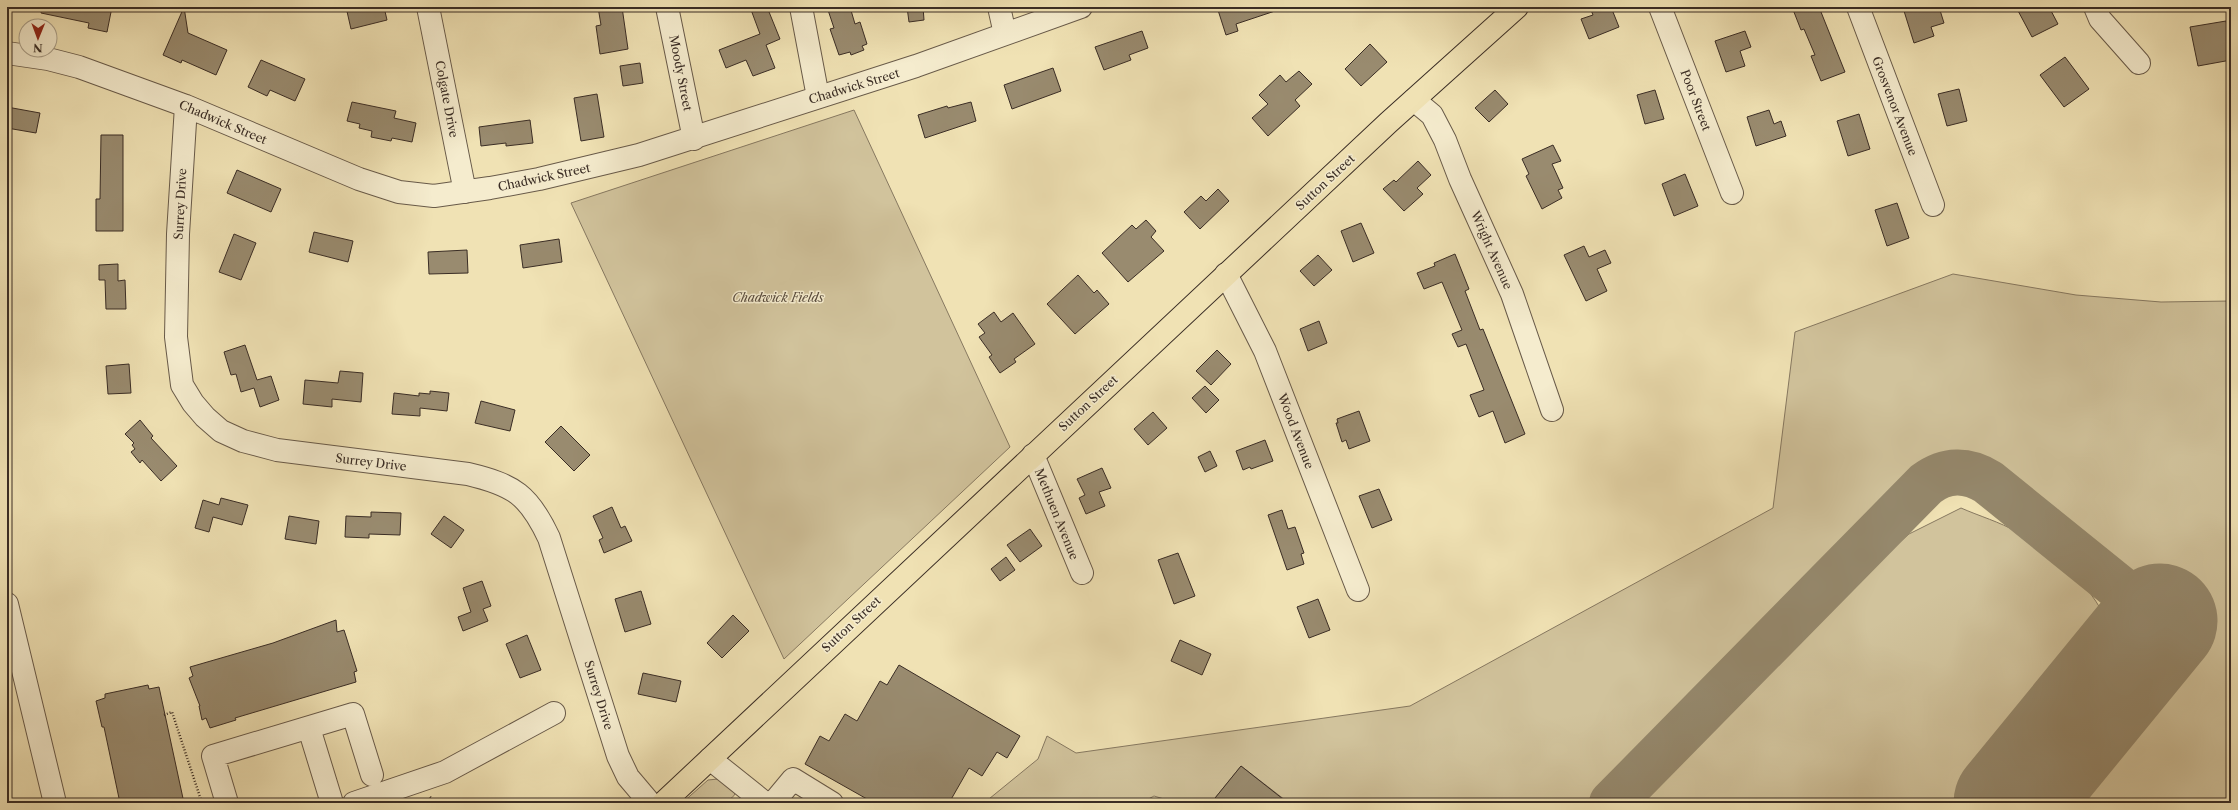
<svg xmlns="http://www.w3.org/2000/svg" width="2238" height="810" font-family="'Libre Caslon Text',serif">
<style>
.green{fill:#d1c39c;stroke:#867860}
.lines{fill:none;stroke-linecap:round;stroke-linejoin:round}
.taxiway{stroke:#95886c;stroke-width:46}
.runway{stroke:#95886c;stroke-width:115}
.building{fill:#998b6f;stroke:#3a2d25}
.minor-casing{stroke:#685a49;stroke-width:24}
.highway-casing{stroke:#3a2d25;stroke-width:24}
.path{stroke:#3a2d25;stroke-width:2.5;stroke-dasharray:1 2;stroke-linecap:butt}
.minor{stroke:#f5ecce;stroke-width:22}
.highway{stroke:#f0e2b4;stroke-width:22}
.labels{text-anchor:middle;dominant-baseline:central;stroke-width:3;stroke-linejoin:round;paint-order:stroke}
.street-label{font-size:12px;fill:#3a2d25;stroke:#f5ecce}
.park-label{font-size:12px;font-style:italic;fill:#584b3d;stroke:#f5ecce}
</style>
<rect width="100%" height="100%" fill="#f0e2b4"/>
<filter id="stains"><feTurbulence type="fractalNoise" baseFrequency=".005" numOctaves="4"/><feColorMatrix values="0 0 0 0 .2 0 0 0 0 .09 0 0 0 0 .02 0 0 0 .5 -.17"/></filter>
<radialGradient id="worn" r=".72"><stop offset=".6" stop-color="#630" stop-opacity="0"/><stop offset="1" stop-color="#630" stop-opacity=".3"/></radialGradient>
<path class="green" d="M854,110L1010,447L784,659L571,203Z
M1953,274L2076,295L2161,302L2231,301V803H2067L2201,639L2143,587L1991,467C1967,455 1946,458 1922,470L1595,803H1289L1241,766L1211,803H1169L1164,799L1154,796L1141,803H984L1038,759L1047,736L1076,753L1410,706L1773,508L1795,332Z
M1961,508C1979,516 2000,522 2017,532C2049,551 2093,585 2106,621L2099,634L1961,803H1633L1717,717L1885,555L1909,534Z
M718,779L736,792C728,810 698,803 682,803L708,780Z"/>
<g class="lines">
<path class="taxiway" d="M1612,803L1926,484C1946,469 1967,469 1988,482L2160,621"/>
<path class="runway" d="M2011,803L2160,621"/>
</g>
<path class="building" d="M42,7H112L107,32L88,28L89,23L41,13Z
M184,7L188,33L227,50L216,75L182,60L181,63L163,55Z
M346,7H384L387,20L351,29Z
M598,7H622L628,49L600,54L596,26L601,25Z
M750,7H767L780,39L766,45L775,68L753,76L746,60L726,68L719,50L760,34Z
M827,7H850L855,24L860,22L867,44L862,46L864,50L851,55L850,52L839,55L830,29L834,28Z
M907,7H923L924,20L909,22Z
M1217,7H1278V10L1236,24L1238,31L1226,35Z
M1598,7H1611L1619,27L1589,39L1581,19L1593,15L1591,10Z
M1792,7H1819L1845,72L1821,81L1811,56L1815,55L1804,29L1801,30Z
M1916,7H1939L1944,23L1931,27L1934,36L1914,43L1904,11Z
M2016,7H2049L2058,24L2032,37Z
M2226,21L2231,47V60L2198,66L2190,27Z
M1142,31L1148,48L1129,55L1131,60L1104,70L1095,47Z
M1745,31L1751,47L1740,51L1745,66L1726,72L1715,41Z
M1370,44L1387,62L1361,86L1345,69Z
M2065,57L2089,89L2064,107L2040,75Z
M261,60L305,79L295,101L270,90L267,96L248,87Z
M640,63L643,83L623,86L620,66Z
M1053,68L1061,91L1012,109L1004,85Z
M1299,71L1312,84L1295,100L1300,106L1268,136L1252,118L1268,104L1259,95L1280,75L1286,82Z
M1959,89L1967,121L1947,126L1938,94Z
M1495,90L1508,104L1489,122L1475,108Z
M1655,90L1664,119L1645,124L1637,95Z
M597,94L604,137L581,141L574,98Z
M352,102L396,111L394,118L416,123L412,142L392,138L391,141L371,137L372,131L359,128L360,124L347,121Z
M971,102L976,121L925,138L918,115L947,106L948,108Z
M7,107L40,113L36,133L7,128Z
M1769,110L1774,124L1781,121L1786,136L1756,146L1747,117Z
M1859,114L1870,149L1848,156L1837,121Z
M530,120L533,143L506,146V143L481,146L479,127Z
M101,135H123V231H96V199H100Z
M1553,145L1561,161L1552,164L1563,188L1558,190L1562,198L1542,209L1526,176L1529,174L1522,159Z
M1418,161L1431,175L1417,188L1423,194L1404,211L1383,189L1394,180L1396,182Z
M237,170L281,189L271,212L227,193Z
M1685,174L1698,206L1674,216L1662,184Z
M1218,189L1229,201L1200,229L1184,212L1201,196L1206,201Z
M1897,203L1909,238L1887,246L1875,210Z
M1146,220L1156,231L1151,237L1164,251L1128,282L1102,253L1132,225L1136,229Z
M1361,223L1374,253L1353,262L1341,231Z
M314,232L353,241L348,262L309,252Z
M234,234L256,243L241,280L219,272Z
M559,239L562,262L523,268L520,245Z
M1584,246L1589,257L1605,250L1611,263L1597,269L1607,291L1586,301L1564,255Z
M467,250L468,273L429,274L428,252Z
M1455,254L1469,289L1465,291L1480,330L1483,329L1525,434L1505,443L1493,411L1479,417L1470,395L1484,390L1466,344L1458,347L1452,334L1462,330L1442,282L1424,289L1417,273L1435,266L1434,263Z
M1318,255L1332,270L1314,286L1300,271Z
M118,264V281L125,280L126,309H106L105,280H99V265Z
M1078,275L1094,293L1097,290L1109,304L1075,334L1047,304Z
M994,312L1001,322L1013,313L1035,344L1014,359L1016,362L1000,373L989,357L992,355L979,337L985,333L978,324Z
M1319,321L1327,343L1308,351L1300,329Z
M245,345L257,380L271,376L279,400L260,407L254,388L241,392L236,374L231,375L224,352Z
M1217,350L1231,364L1211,385L1196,371Z
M129,364L131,393L108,394L106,366Z
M340,371L363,373L361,402L332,399V407L303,404L305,380L338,383Z
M1205,386L1219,400L1206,413L1192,398Z
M430,391L449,393L447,411L420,408V416L392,414L394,393L419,396V393L430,394Z
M481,401L515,410L510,431L475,423Z
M1359,411L1370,441L1349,449L1346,440L1342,442L1336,423H1338L1337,419Z
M1153,412L1167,428L1148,445L1134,429Z
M140,420L153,436L151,438L177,466L161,481L142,460L140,463L131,452L135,449L132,445L134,443L125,434Z
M561,426L590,455L574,471L545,442Z
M1265,440L1273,461L1251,469L1250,467L1243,470L1236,451Z
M1210,451L1217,466L1205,472L1198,457Z
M1102,468L1111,488L1099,492L1105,506L1086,514L1079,498L1085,495L1077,479Z
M1379,489L1392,520L1372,528L1359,496Z
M221,498L248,505L242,525L213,517L209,532L195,528L203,500L219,505Z
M612,507L621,528L625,526L632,541L604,553L599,540L603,538L593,516Z
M1282,510L1288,529L1295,527L1304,553L1301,554L1304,564L1287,570L1268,515Z
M371,512L401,513L400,535L369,534V538L345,537L346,516L371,517Z
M289,516L319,521L316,544L285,539Z
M444,516L464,530L451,548L431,534Z
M1030,529L1042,546L1020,562L1007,545Z
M1178,553L1195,596L1174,604L1158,560Z
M1006,557L1015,570L1000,581L991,569Z
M482,581L491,606L483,609L488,621L463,631L458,617L471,612L463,588Z
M641,591L651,624L625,632L615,599Z
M1318,599L1330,630L1309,638L1297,607Z
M733,615L749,631L722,658L707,643Z
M336,620L337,632L344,630L357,671L354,672L356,682L235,718L236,720L210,728L206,718L202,720L199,706H200L189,678L193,676L190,667L273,643Z
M527,635L541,670L520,678L506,644Z
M1180,640L1211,654L1202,675L1171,661Z
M899,665L1020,736L1007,758L997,752L982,776L969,768L949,803H874L805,764L820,736L829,741L845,714L857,721L880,681L887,685Z
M643,673L681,681L676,702L638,694Z
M148,685L149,689L159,687L184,803H120L104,727H102L96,701L105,698V694Z
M1241,766L1288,803H1211Z"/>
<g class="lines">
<defs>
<path id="minor" d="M428,7L465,192
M667,7L694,139
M801,7L818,97
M999,7L1005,34
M1660,7L1732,193
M1858,7L1933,205
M2095,7L2100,19L2139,63
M7,53L48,59L79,67L186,106L359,179L399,192L434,196L490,188L539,179L639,155L916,66L1081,7
M1414,100L1432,115L1445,140L1460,179L1512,294L1552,410
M186,106L178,234L176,337L182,385L193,403L205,417L221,431L243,441L277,450L468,474C514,485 529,495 549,538L618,756L628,777L650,803
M1226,274L1265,351L1358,590
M1033,455L1082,573
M7,604L55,803
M309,728L332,803
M710,759L765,803
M227,803L213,756L353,714L372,775
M354,803L445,772L554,713
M773,803L793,779L832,803"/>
<path id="highway" d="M663,803L1389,122L1517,7"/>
</defs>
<use href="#minor" class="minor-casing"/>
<use href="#highway" class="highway-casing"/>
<path class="path" d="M164,715L172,712L202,803
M430,797L436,803"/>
<use href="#minor" class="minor"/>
<use href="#highway" class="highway"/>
</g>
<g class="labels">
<g class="street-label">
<text transform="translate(681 73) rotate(79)">Moody Street</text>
<text transform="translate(854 86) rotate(-17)">Chadwick Street</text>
<text transform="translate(447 99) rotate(79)">Colgate Drive</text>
<text transform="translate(1696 100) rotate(69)">Poor Street</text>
<text transform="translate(1895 106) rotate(69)">Grosvenor Avenue</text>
<text transform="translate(223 122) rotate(23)">Chadwick Street</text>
<text transform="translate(544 177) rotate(-12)">Chadwick Street</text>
<text transform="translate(1325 182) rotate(-43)">Sutton Street</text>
<text transform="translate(180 204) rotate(-87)">Surrey Drive</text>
<text transform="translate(1492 250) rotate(66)">Wright Avenue</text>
<text transform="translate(1088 403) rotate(-43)">Sutton Street</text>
<text transform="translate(1296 431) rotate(69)">Wood Avenue</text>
<text transform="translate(371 462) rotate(7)">Surrey Drive</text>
<text transform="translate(1057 514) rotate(68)">Methuen Avenue</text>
<text transform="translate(851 624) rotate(-43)">Sutton Street</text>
<text transform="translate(599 695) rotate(73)">Surrey Drive</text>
</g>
<g class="park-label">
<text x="778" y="297">Chadwick Fields</text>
</g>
</g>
<rect width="2238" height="810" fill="none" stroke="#f0e2b4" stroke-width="24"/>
<rect x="8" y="8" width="2222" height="794" fill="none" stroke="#3a2d25" stroke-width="2"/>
<rect x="12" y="12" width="2214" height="786" fill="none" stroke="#3a2d25"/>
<g transform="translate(38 38) rotate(181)"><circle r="19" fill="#f5ecce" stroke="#aaa08a"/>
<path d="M0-3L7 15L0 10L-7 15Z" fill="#8f2418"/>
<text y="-6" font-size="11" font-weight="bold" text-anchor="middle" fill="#3a2d25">N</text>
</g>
<rect width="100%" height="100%" filter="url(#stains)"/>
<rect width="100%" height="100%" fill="url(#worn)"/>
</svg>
